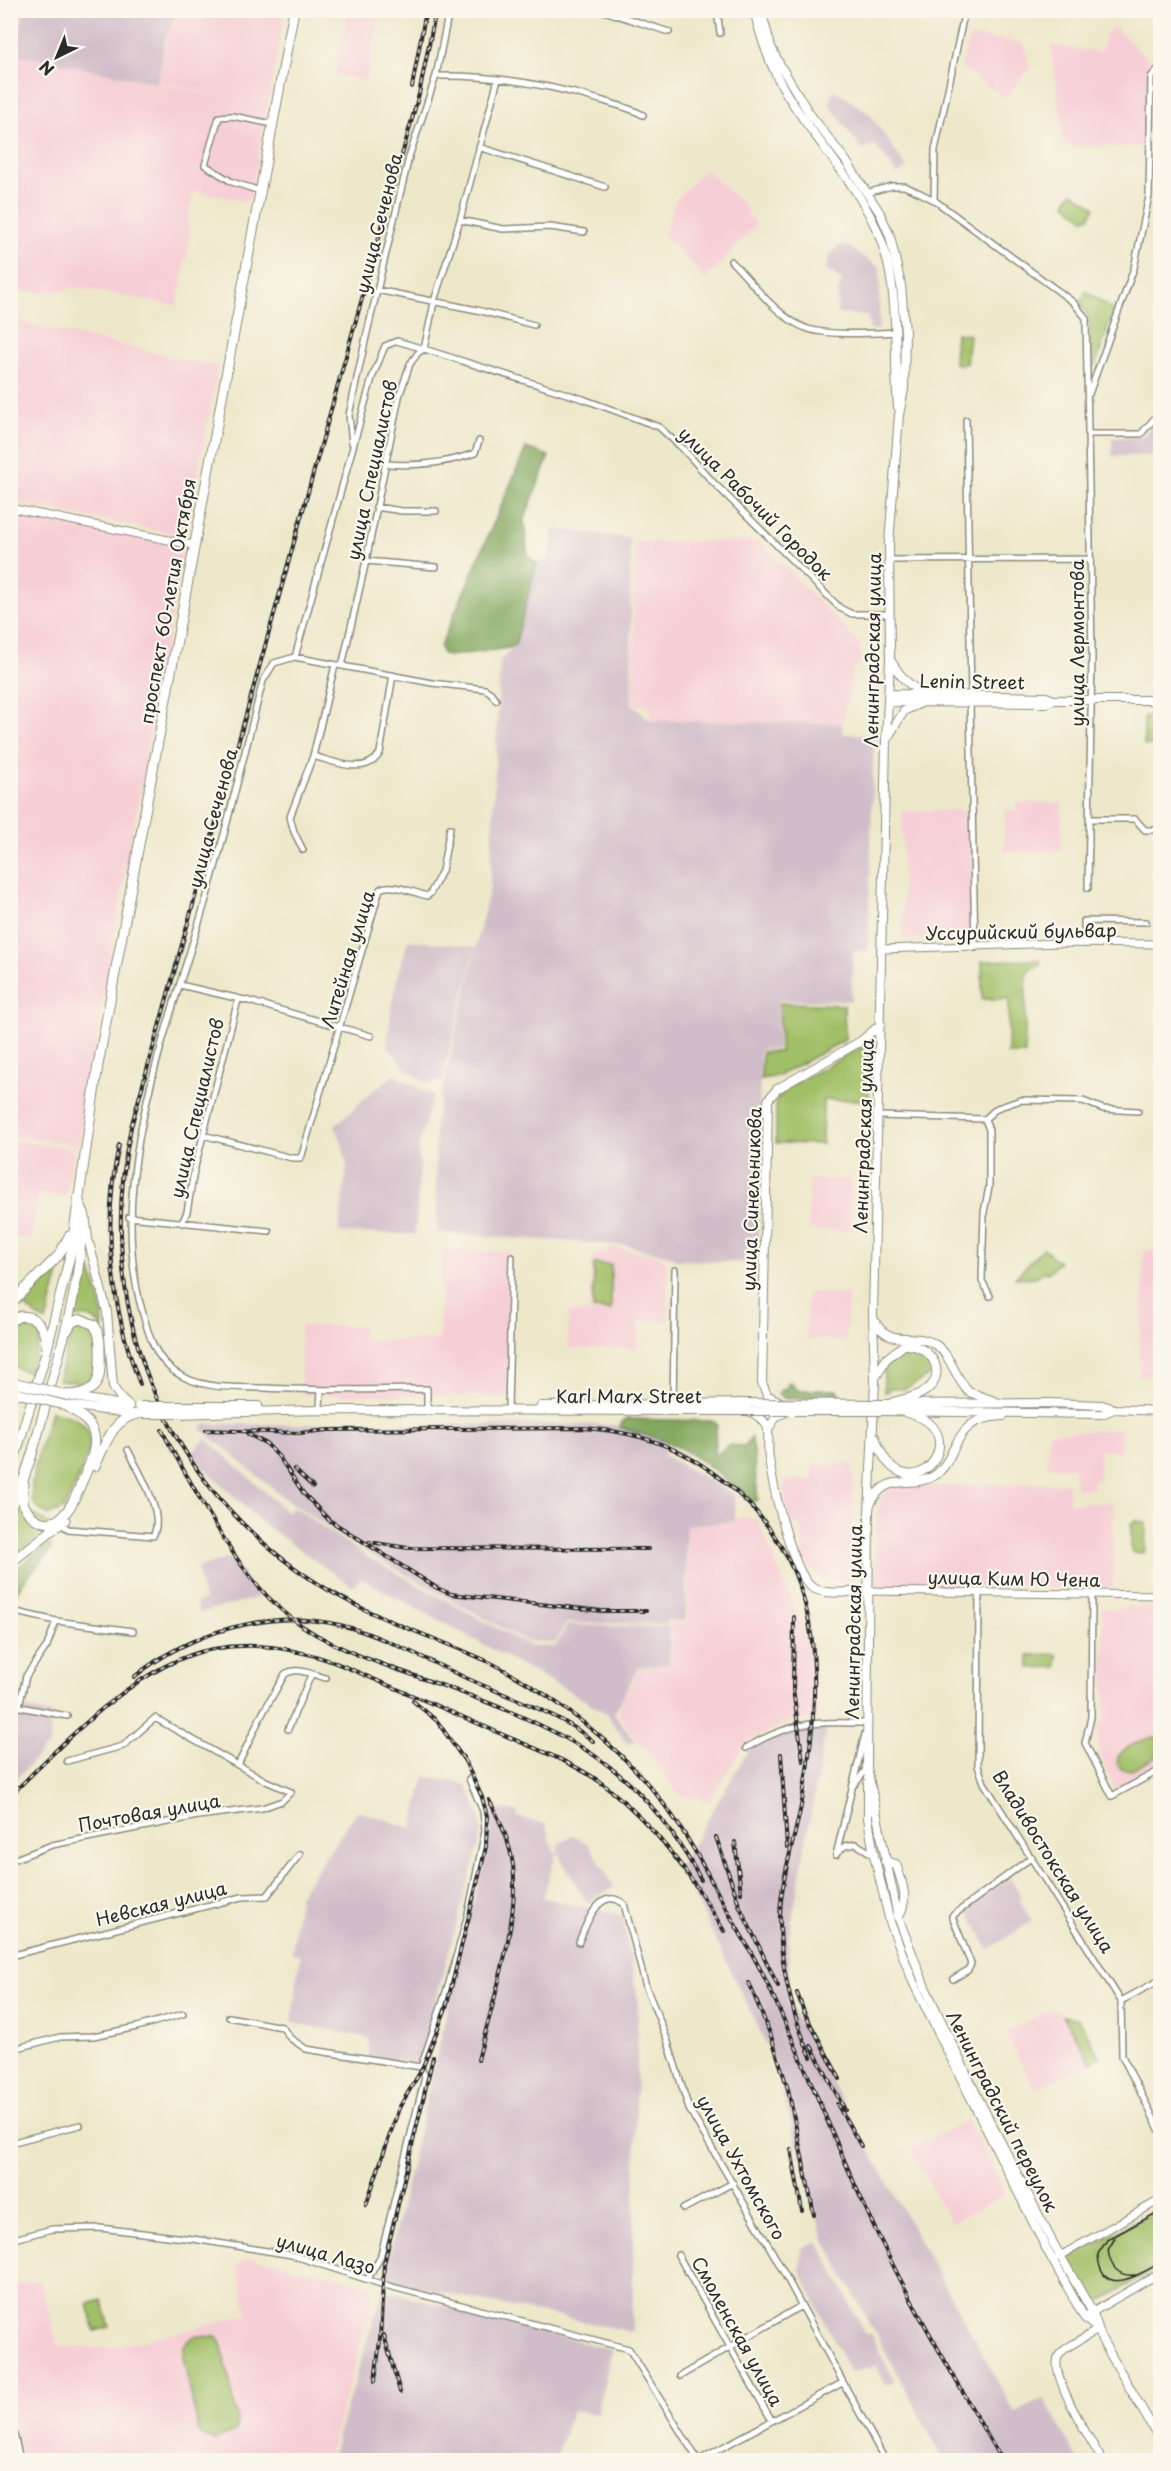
<svg xmlns="http://www.w3.org/2000/svg" width="1171" height="2471" font-family="'Playpen Sans',sans-serif">
<style>
.built{fill:#f6cfd6}
.industrial{fill:#d1bdc9}
.green{fill:#a1bf66;stroke:#667548;stroke-width:1.5}
.forest{fill:#80a65b;stroke:#566843;stroke-width:1.5}
.lines{fill:none;stroke-linecap:round;stroke-linejoin:round}
.minor-casing{stroke:#8c8a7b;stroke-width:8}
.tertiary-casing{stroke:#8c8a7b;stroke-width:9}
.secondary-casing{stroke:#8c8a7b;stroke-width:10}
.primary-casing{stroke:#8c8a7b;stroke-width:10}
.trunk-casing{stroke:#8c8a7b;stroke-width:11}
.minor{stroke:#fff;stroke-width:5}
.tertiary{stroke:#fff;stroke-width:7}
.secondary{stroke:#fff;stroke-width:8}
.primary{stroke:#fff;stroke-width:8}
.trunk{stroke:#fff;stroke-width:9}
.tram{stroke:#2b2b2b;stroke-width:1.5}
.rail-casing{stroke:#2b2b2b;stroke-width:4}
.rail{stroke:#fbf7ec;stroke-width:1.5;stroke-dasharray:4.5;stroke-linecap:butt}
.primary-bridge-casing{stroke:#8c8a7b;stroke-width:10;stroke-linecap:butt}
.trunk-bridge-casing{stroke:#8c8a7b;stroke-width:11;stroke-linecap:butt}
.primary-bridge{stroke:#fff;stroke-width:8}
.trunk-bridge{stroke:#fff;stroke-width:9}
.labels{text-anchor:middle;dominant-baseline:central;stroke-width:4.5;stroke-linejoin:round;paint-order:stroke}
.street-label{font-size:18px;fill:#2b2b2b;stroke:#fbf7ec}
</style>
<rect width="100%" height="100%" fill="#fbf7ec"/>
<filter id="ink" filterUnits="userSpaceOnUse"><feTurbulence type="fractalNoise" baseFrequency=".0167" numOctaves="2"/><feDisplacementMap in="SourceGraphic" scale="12" xChannelSelector="R" yChannelSelector="G"/><feConvolveMatrix kernelMatrix="1 2 1 2 8 2 1 2 1" color-interpolation-filters="sRGB"/></filter>
<filter id="wash" filterUnits="userSpaceOnUse"><feTurbulence type="fractalNoise" baseFrequency=".008" numOctaves="4" result="noise"/><feDisplacementMap in="SourceGraphic" scale="24" xChannelSelector="R" yChannelSelector="G"/><feGaussianBlur stdDeviation="1.35" result="paint"/><feColorMatrix in="noise" values="0 0 0 0 0 0 0 0 0 0 0 0 0 0 0 0 0 1.4 0 .05"/><feComposite in="paint" operator="in"/></filter>
<g filter="url(#wash)">
<rect width="100%" height="100%" fill="#eee8cb"/>
<path class="built" d="M10,11H20L11,53L261,105L158,82L166,38L175,20L177,11H285L250,202L194,191L187,223L191,231L177,306L73,287L57,293L11,290Z
M348,11H380L366,81L335,74Z
M1114,26L1149,60L1146,147L1064,146L1051,45L1102,52L1104,36Z
M969,36L1024,43L1030,68L1006,99L961,68Z
M705,169L745,206L748,215L757,223L705,280L664,234L676,200Z
M11,320L218,367L186,536L11,503Z
M11,513L184,546L103,999L79,1145L11,1135Z
M759,541L860,644V666L854,667L842,724L650,720L649,706L633,705L634,542Z
M1016,802L1062,803L1061,852H1004L1005,810H1015Z
M972,810V938L903,939L902,811Z
M11,1140L74,1148L66,1197L38,1194L32,1240L11,1237Z
M809,1179L851,1180L850,1231L808,1230Z
M608,1246L659,1256L667,1263L668,1321L639,1322L637,1349L568,1348V1313L590,1312L591,1263L596,1253H607Z
M442,1248L510,1252L507,1396L301,1395L300,1326H362L363,1340H439Z
M1160,1248V1376H1139L1144,1251Z
M807,1292L848,1294L846,1341L806,1339Z
M1121,1429V1451H1099V1480L1093,1481V1489H1075L1074,1467H1047L1049,1433Z
M853,1464L854,1581L823,1579L804,1562L801,1524H792L784,1494V1481L813,1480V1465Z
M1068,1483L1069,1503H1113V1588H875L876,1513L883,1497L890,1489L895,1487Z
M736,1518L757,1519L809,1642L818,1718L791,1722L746,1742L709,1801L679,1795L617,1712L640,1668L670,1665V1622H688L687,1525L736,1523Z
M1160,1607V1764L1115,1789L1099,1754L1097,1729L1105,1716L1102,1608Z
M1054,2007L1063,2016L1091,2062L1035,2089L1005,2033Z
M968,2120L1006,2194L951,2223L910,2149Z
M247,2258L289,2264L292,2269L323,2273L371,2287V2310L327,2460H22L11,2412L10,2286L40,2279L58,2346L110,2348L248,2315L237,2266Z"/>
<path class="industrial" d="M23,11V10L177,11L175,19L165,38L157,83L15,54Z
M1160,74V205L1153,196L1155,79Z
M834,90L869,113L907,168L897,174L875,145L862,150L829,104Z
M840,245L849,247L880,268L879,330H870L867,315L837,314L838,291L842,281L826,269L829,255Z
M1160,417V456H1112V438L1142,437Z
M554,529L630,538L632,705L650,720L842,724V734L874,735L868,951H853L851,1001L779,1000L778,1049L760,1050L758,1263L675,1260L673,1257L624,1245L437,1233L435,1123L490,886L500,661L515,645L537,563L548,559Z
M408,940L475,947L442,1081L424,1082L405,1068L387,1044L394,991Z
M394,1075L433,1095L418,1149L420,1163L415,1234L338,1233L347,1168L343,1146L335,1126L369,1094Z
M205,1424L663,1425L664,1455L735,1495V1522L686,1525V1621L667,1620L668,1624L566,1623L555,1643L526,1641L371,1555L283,1497L201,1429Z
M206,1438L287,1512L294,1507L369,1558L528,1645L555,1647L567,1625L669,1627V1664L639,1667L614,1713L635,1741L627,1744L607,1714L564,1688L360,1578L353,1587L262,1523L190,1455Z
M231,1557L259,1597L199,1613L196,1603L204,1600L197,1568Z
M29,1709L51,1714L50,1743L11,1784V1711Z
M796,1728H826L789,1937L788,2003L1015,2413L1044,2398L1078,2460H944L822,2235L773,2058L680,1866L749,1749Z
M425,1776L467,1785L479,1815L482,1832L418,2064L369,2056V2038L292,2022L300,1955L292,1953L299,1896L357,1811L412,1828Z
M497,1809L518,1812L517,1817L546,1824L549,1840L556,1854L543,1898L622,1915L638,2001L632,2332L384,2280L470,1914L488,1850L492,1812Z
M573,1835L589,1844L614,1887L587,1903L557,1852L560,1843Z
M1010,1878L1022,1897L1019,1900L1032,1921L989,1949L966,1908Z
M818,2241L865,2333L871,2335L895,2381L886,2385L876,2366L850,2373L800,2271L802,2248Z
M383,2290L612,2350L597,2414L572,2410L555,2460H330Z"/>
<path class="green" d="M1073,192L1095,207L1089,218H1083L1066,204V200Z
M1086,291L1114,310L1095,366L1090,365C1090,345 1095,320 1080,304Z
M956,333L969,335L966,364H956L954,361Z
M1144,716L1160,717V745H1144Z
M1040,960V966L1032,968L1026,975L1025,1054H1008L1009,999H982V961Z
M780,1003L844,1005L845,1040L778,1076L761,1079L762,1052H780Z
M869,1043V1100H823L822,1144L776,1143V1101L785,1089Z
M1043,1248L1059,1262L1048,1273L1043,1272L1037,1277L1015,1278Z
M63,1258L46,1322L17,1301Z
M84,1260H87C94,1281 106,1308 102,1330C96,1316 86,1315 73,1318Z
M594,1264L611,1265V1310L593,1309Z
M24,1320L33,1323L41,1335L30,1373L11,1366L10,1326Z
M83,1323C103,1331 100,1368 89,1383L58,1380L73,1326Z
M906,1348C921,1350 933,1357 932,1374L905,1389L889,1388L888,1392H884V1366Z
M51,1411C62,1414 78,1417 85,1426C100,1444 72,1490 64,1509L49,1515C43,1512 37,1509 34,1503C25,1484 46,1432 51,1411Z
M20,1505L51,1526L11,1559V1526Z
M1134,1521L1144,1522L1146,1524L1145,1551L1143,1553H1133L1131,1550V1524Z
M1057,1654V1667L1029,1668L1028,1655Z
M1155,1737L1160,1743C1161,1754 1158,1756 1149,1761C1141,1765 1126,1777 1119,1766C1118,1764 1117,1759 1118,1757C1121,1748 1147,1738 1155,1737Z
M1063,2016L1079,2019L1100,2057L1091,2062Z
M1160,2208V2267L1093,2305L1067,2259Z
M102,2300L110,2327L95,2331L88,2304Z
M195,2336L216,2337L221,2343L238,2420L236,2431L216,2440L199,2433L183,2357C182,2346 186,2341 195,2336Z"/>
<path class="forest" d="M526,448L549,456L524,521L528,557L537,563L515,645L509,648L449,656L443,655L440,647Z
M788,1382L792,1383L796,1390H836L839,1393L836,1398L785,1399L778,1394L782,1389L787,1388Z
M627,1419L713,1421L717,1424L714,1452L717,1455L728,1445L744,1446L752,1437L758,1500L752,1502L749,1501C725,1477 697,1454 665,1441C650,1436 634,1433 620,1427L622,1422Z
M48,1544L51,1545L52,1549C39,1567 15,1585 11,1607V1572Z"/>
</g>
<g filter="url(#ink)">
<g class="lines">
<defs>
<path id="minor" d="M601,10L669,32
M717,10L720,33
M436,76C492,75 547,84 600,100C615,105 629,107 643,115
M479,147L605,187
M260,191L232,182L205,165L219,117L232,116L273,124
M866,193L892,186H904L918,192L934,200L1073,302L1086,318L1092,655L1088,888
M934,200L935,150L965,10
M460,220L503,229L550,227L584,232
M731,261C752,282 778,319 808,329C831,336 873,333 897,332
M377,290L477,310L534,325
M1089,394L1134,268L1149,196L1151,77L1160,67
M966,420L971,695
M1088,434H1141L1160,412
M352,443L349,415L366,337L409,157L436,76L449,10
M386,464C416,466 446,464 475,453L479,441
M376,507L402,511H436
M889,560L1091,559
M366,561L436,567
M295,657L432,683L485,689L491,693L496,700
M342,666L366,561L399,397L410,364L418,353L424,349L435,298L460,220L498,79
M970,702L975,948
M313,756C333,761 366,777 380,753L393,675
M1089,819H1135L1145,830H1160
M303,850L294,832L290,817L313,756L335,665
M1085,944L1084,921L1146,922
M180,985L249,1001L371,1036
M878,1116L985,1119L997,1108L1021,1100L1083,1101L1103,1109L1138,1111
M985,1119L989,1130V1187L984,1212L982,1281L990,1296
M203,1135L292,1158H300L302,1155L380,889C391,882 415,893 427,896L430,894L442,871L450,828
M129,1217L269,1231
M182,1223L187,1212L194,1171L238,1000
M673,1404L675,1270
M320,1407L321,1391
M427,1407V1389C373,1390 319,1391 265,1388C235,1387 201,1390 175,1372C155,1358 149,1336 143,1314C103,1179 172,1019 209,889C229,820 245,750 263,681L274,663L295,657L372,378L385,346L397,341L424,349L583,399L659,427L683,449L712,481L840,608L852,614H890
M508,1407L512,1257
M61,1524L68,1529L153,1536C166,1514 138,1470 128,1450
M979,1593L978,1766L984,1783L1121,2001L1122,2056L1160,2131
M1092,1594L1091,1717L1085,1743L1112,1796L1160,1770
M16,1612L56,1621L133,1631
M10,1705L67,1716
M19,1706L26,1676L47,1646L56,1621
M288,1729L311,1675
M746,1748C791,1721 816,1722 866,1723
M238,1765L260,1718L285,1674C297,1666 313,1675 326,1678
M855,1784L867,1768
M837,1853L845,1846L856,1844L874,1855
M836,1855L865,1734
M10,1861L52,1845L198,1816L262,1808L282,1801L291,1792L266,1781L155,1718L123,1746L67,1761
M579,1942C585,1926 600,1884 624,1904L646,1987L667,2039L689,2109L777,2260L885,2460
M10,1956L242,1897L267,1896L300,1854
M953,1979L968,1970L971,1964L952,1916L1032,1857
M1121,2001L1160,1980
M229,2017L282,2027L290,2038L306,2049L421,2067
M10,2050L60,2037L93,2036L137,2027L183,2014
M10,2143L80,2125
M683,2209L733,2183
M10,2240L52,2229L100,2228L193,2239L292,2255L381,2284L629,2349L698,2460
M678,2255L772,2421
M368,2279L380,2258L425,2077L421,2067L449,1983L468,1914L485,1831L483,1811L469,1779
M680,2376L801,2306
M10,2417L20,2460
M699,2460L842,2383"/>
<path id="tertiary" d="M10,508L193,545
M882,949L1060,943L1160,944
M868,1591L1160,1595
M1058,2257L1160,2200
M1084,2317L1160,2273
M1098,2330C1088,2336 1064,2347 1059,2355C1047,2373 1092,2442 1102,2460"/>
<path id="secondary" d="M754,10C761,39 770,66 785,91C815,142 860,184 881,240C901,295 893,351 898,407
M761,10L771,47L780,65L809,113L846,161L880,213L890,236L901,285L905,332L904,389L899,415L889,543L890,660L886,741L873,1313L875,1382L869,1513L867,1768L898,1917L925,1987L978,2098L1053,2243L1093,2313L1102,2340L1160,2440
M891,661C900,676 908,685 924,694
M889,694L1046,697L1054,700
M889,702L1046,703L1054,700H1160
M887,739L904,711L921,703
M874,1320C891,1350 914,1330 936,1345C952,1356 955,1379 969,1392L997,1402
M877,1375L886,1359L904,1345C927,1343 949,1370 928,1389C919,1397 904,1399 893,1402
M780,1402L767,1395L762,1383L768,1100L777,1089L861,1041L881,1024
M750,1411C756,1415 764,1419 767,1426C770,1435 767,1448 769,1458C772,1483 793,1576 813,1588C827,1596 853,1591 868,1591
M768,1429L777,1416L786,1412
M875,1437C904,1526 983,1431 907,1413
M870,1505C886,1470 909,1490 934,1476C941,1472 945,1465 949,1458C963,1429 969,1418 1003,1416
M868,1783V1818L874,1855L890,1922L914,1984L1046,2248L1084,2317L1097,2329
M885,1861L896,1864C902,1883 910,1899 898,1917"/>
<path id="primary" d="M78,1198L85,1214L88,1239L107,1312L113,1387L122,1400L129,1406
M68,1396L129,1406
M885,1404L1049,1403L1102,1405L1115,1409L1160,1411
M67,1405L134,1414
M175,1406H258
M541,1406L749,1403
M885,1411L1102,1414L1114,1409
M175,1414L320,1410L750,1411"/>
<path id="trunk" d="M10,1304L59,1255L69,1236
M10,1321L21,1316C38,1316 45,1329 46,1345
M66,1395C99,1394 101,1381 100,1352C100,1342 100,1333 94,1325L81,1319L72,1322L67,1331
M95,1466C105,1446 112,1419 137,1414
M10,1473L46,1353L71,1252L98,1065L294,10
M24,1484C23,1490 22,1496 23,1502C27,1517 45,1529 59,1519C70,1511 76,1496 81,1484C98,1446 106,1427 64,1405
M10,1509C28,1476 38,1433 48,1396C62,1342 86,1269 80,1213
M10,1563L65,1520"/>
</defs>
<use href="#minor" class="minor-casing"/>
<use href="#tertiary" class="tertiary-casing"/>
<use href="#secondary" class="secondary-casing"/>
<use href="#primary" class="primary-casing"/>
<use href="#trunk" class="trunk-casing"/>
<use href="#minor" class="minor"/>
<use href="#tertiary" class="tertiary"/>
<use href="#secondary" class="secondary"/>
<use href="#primary" class="primary"/>
<use href="#trunk" class="trunk"/>
<path class="tram" d="M1160,2211L1107,2240L1098,2254C1100,2300 1138,2275 1160,2263
M1115,2238L1108,2250C1110,2266 1118,2277 1135,2275"/>
<defs>
<path id="rail" d="M436,10L419,94L131,1127C91,1319 170,1504 344,1599C391,1625 443,1640 491,1663C555,1695 624,1749 666,1807C688,1836 705,1869 722,1901C737,1929 754,1955 767,1983C802,2057 831,2133 865,2207C904,2294 955,2377 1001,2460
M412,87L426,10
M119,1145C102,1223 111,1310 140,1384
M162,1430C172,1451 184,1470 195,1490C222,1536 247,1583 290,1617C328,1647 376,1662 421,1678C481,1699 561,1728 610,1767C648,1796 678,1838 701,1880
M206,1430L299,1433L328,1430L583,1428C647,1432 694,1452 741,1496C829,1580 821,1690 802,1801C795,1839 781,1877 780,1916C779,1961 792,2016 811,2057
M248,1434L267,1444L279,1457L304,1494L329,1520L437,1588L451,1594L602,1611H646
M294,1469L313,1487
M369,1542L408,1548L648,1549
M794,1617L793,1689L803,1761
M134,1677C190,1632 269,1608 340,1625C385,1636 432,1663 475,1682C514,1699 560,1714 593,1741
M413,1701L437,1721L467,1764
M781,1754L787,1847
M10,1796C63,1744 137,1663 213,1649C241,1644 270,1645 298,1652C326,1657 352,1670 378,1681C419,1698 459,1715 499,1733C535,1749 577,1763 608,1788C656,1827 693,1877 724,1931
M716,1837L740,1907L778,1986
M735,1842L741,1893
M749,1983L771,2036L788,2089L814,2215
M797,1993L804,2012L840,2079
M811,2046L845,2110
M478,2060C492,2004 520,1921 513,1865C510,1842 500,1820 489,1800
M837,2104L861,2146
M791,2149L802,2211
M366,2205L399,2108L422,2069L446,2008L486,1847L487,1816L482,1797L463,1757
M384,2335L400,2392
M375,2381L380,2340L384,2264L433,2057"/>
</defs>
<use href="#rail" class="rail-casing"/>
<use href="#rail" class="rail"/>
<defs>
<path id="primary-bridge" d="M749,1403L885,1404
M139,1406H175
M750,1411H885
M141,1414H175"/>
<path id="trunk-bridge" d="M16,1383L66,1395
M13,1392L64,1405"/>
</defs>
<use href="#primary-bridge" class="primary-bridge-casing"/>
<use href="#trunk-bridge" class="trunk-bridge-casing"/>
<use href="#primary-bridge" class="primary-bridge"/>
<use href="#trunk-bridge" class="trunk-bridge"/>
</g>
</g>
<g class="labels">
<g class="street-label">
<text transform="translate(378 223) rotate(-76)">улица Сеченова</text>
<text transform="translate(371 470) rotate(-78)">улица Специалистов</text>
<text transform="translate(756 503) rotate(45)">улица Рабочий Городок</text>
<text transform="translate(167 601) rotate(-80)">проспект 60-летия Октября</text>
<text transform="translate(1076 643) rotate(-90)">улица Лермонтова</text>
<text transform="translate(872 650) rotate(-89)">Ленинградская улица</text>
<text transform="translate(972 681) rotate(1)">Lenin Street</text>
<text transform="translate(212 818) rotate(-75)">улица Сеченова</text>
<text transform="translate(1021 931) rotate(-1)">Уссурийский бульвар</text>
<text transform="translate(347 959) rotate(-73)">Литейная улица</text>
<text transform="translate(196 1108) rotate(-77)">улица Специалистов</text>
<text transform="translate(863 1136) rotate(-88)">Ленинградская улица</text>
<text transform="translate(751 1199) rotate(-88)">улица Синельникова</text>
<text x="629" y="1395">Karl Marx Street</text>
<text transform="translate(1014 1578) rotate(1)">улица Ким Ю Чена</text>
<text transform="translate(853 1622) rotate(-89)">Ленинградская улица</text>
<text transform="translate(149 1812) rotate(-10)">Почтовая улица</text>
<text transform="translate(1054 1861) rotate(58)">Владивостокская улица</text>
<text transform="translate(161 1903) rotate(-14)">Невская улица</text>
<text transform="translate(1003 2111) rotate(63)">Ленинградский переулок</text>
<text transform="translate(742 2167) rotate(61)">улица Ухтомского</text>
<text transform="translate(326 2253) rotate(16)">улица Лазо</text>
<text transform="translate(738 2331) rotate(61)">Смоленская улица</text>
</g>
</g>
<rect width="1171" height="2471" fill="none" stroke="#fbf7ec" stroke-width="36"/>
<g transform="translate(57 57) rotate(223)" stroke="#fbf7ec" stroke-width="4.5" paint-order="stroke">
<path d="M0-4.5L10 22L0 15L-10 22Z" fill="#2b2b2b"/>
<text y="-9" font-size="16" font-weight="bold" text-anchor="middle" fill="#2b2b2b">N</text>
</g>
</svg>
